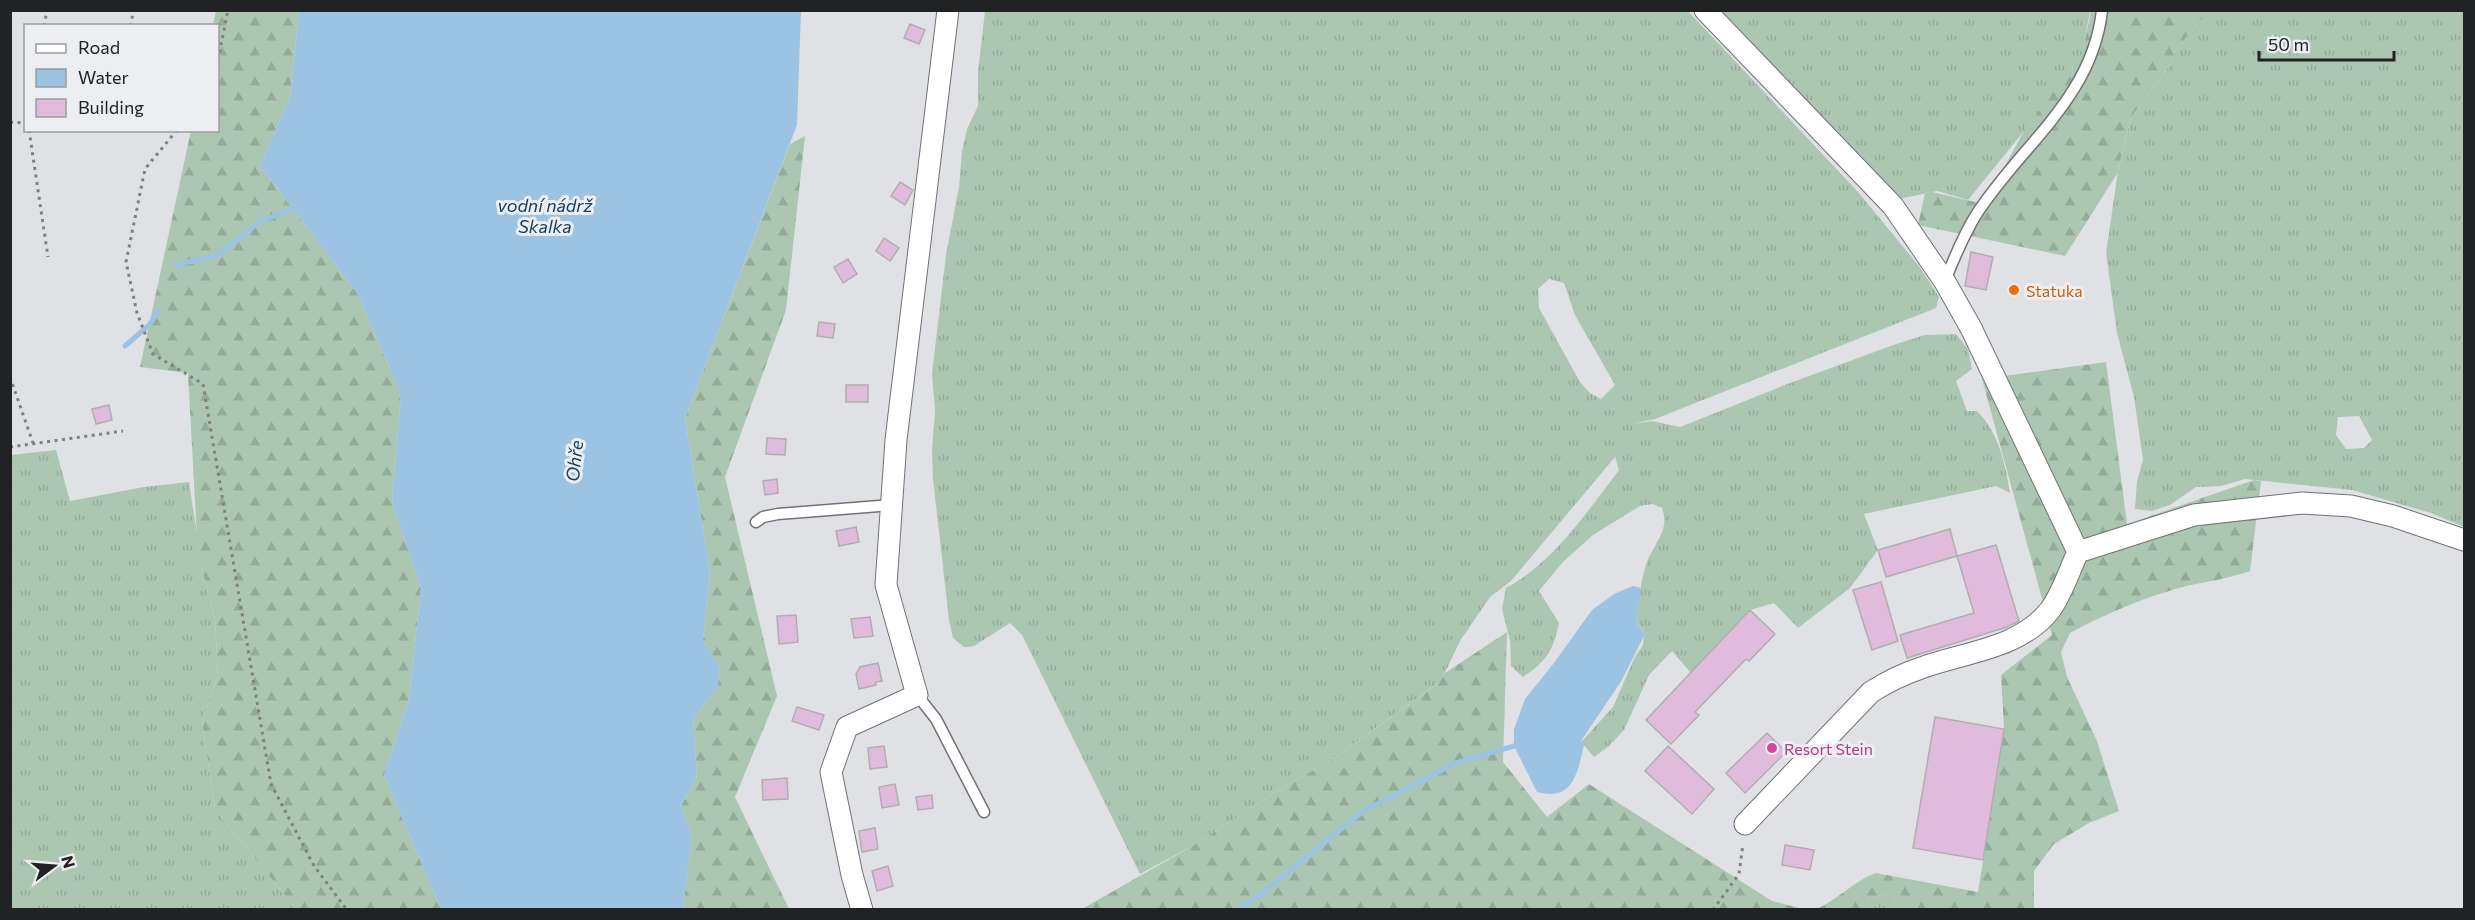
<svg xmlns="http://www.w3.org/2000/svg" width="2475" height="920" font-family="Commissioner,sans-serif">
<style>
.grass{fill:url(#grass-tufts);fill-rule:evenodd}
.forest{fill:url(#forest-firs)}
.water{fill:#9dc3e2}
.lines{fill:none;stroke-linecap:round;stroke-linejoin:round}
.stream{stroke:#9dc3e2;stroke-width:5}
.building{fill:#e1bbdc;stroke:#b1adb0;stroke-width:1.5}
.lane-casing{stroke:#727276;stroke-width:13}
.street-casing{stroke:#727276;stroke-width:23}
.path{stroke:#7f8082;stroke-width:3;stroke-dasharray:3 4.5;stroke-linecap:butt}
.lane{stroke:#fff;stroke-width:10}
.street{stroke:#fff;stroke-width:21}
.food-dot{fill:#e8710a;stroke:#edeef2;stroke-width:2}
.hotel-dot{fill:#d1479c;stroke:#edeef2;stroke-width:2}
.labels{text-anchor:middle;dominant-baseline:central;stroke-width:6;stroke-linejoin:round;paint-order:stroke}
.food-label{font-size:16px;fill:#c56008;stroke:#edeef2;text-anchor:start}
.hotel-label{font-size:16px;fill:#b23c85;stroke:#edeef2;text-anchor:start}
.water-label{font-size:18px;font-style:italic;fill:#144060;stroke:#edeef2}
</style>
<defs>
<pattern id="grass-tufts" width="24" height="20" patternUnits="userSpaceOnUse" patternTransform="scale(1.5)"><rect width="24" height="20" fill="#abc7b2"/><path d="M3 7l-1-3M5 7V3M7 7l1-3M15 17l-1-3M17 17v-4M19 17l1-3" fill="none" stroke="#93ab99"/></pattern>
<pattern id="forest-firs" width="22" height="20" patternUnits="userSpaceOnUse" patternTransform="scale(1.5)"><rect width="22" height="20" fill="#abc7b2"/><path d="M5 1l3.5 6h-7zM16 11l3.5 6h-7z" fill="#93ab99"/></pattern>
</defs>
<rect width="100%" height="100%" fill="#e0e1e5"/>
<path class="grass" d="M985,11H1688L1858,192L1919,266L1939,297L1936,308L1655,419L1632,424L1652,421L1680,427L1790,383L1896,344L1925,335L1956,334L1968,349L1972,369L1956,381L1967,411H1977C1999,433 2005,463 2010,493L1996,486L1864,514L1878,550L1850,588L1798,628L1774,603L1750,610L1691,673L1672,651L1649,675L1624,730L1609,746L1594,757L1581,742L1613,707L1634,659L1643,645L1644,632L1636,622C1639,604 1640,583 1646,565C1652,545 1671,531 1662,508L1653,504L1640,506L1593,535L1563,562L1539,591L1559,623C1553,651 1547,661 1523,677L1511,666L1510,641L1502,609L1506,588C1554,562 1586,513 1619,470L1615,457L1511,581L1490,597L1460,641L1441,681L1334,758L1268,797L1194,845L1140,874L1022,635L1010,623L974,646L964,647L953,638L949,620L933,479L932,450L935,411L932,374L946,255L959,187L962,151L967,129L978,106V72ZM1549,279L1564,283L1575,315L1615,385L1601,399L1590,393L1580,382L1539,308L1538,289Z
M1720,11H2090L2082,54L2046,104L1968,200L1937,191L1899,199Z
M2212,11H2464V527L2431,513L2352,490L2245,479L2221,486L2196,487L2170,505L2152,511L2135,509L2137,481L2143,460L2134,397L2117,333L2106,253L2118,171L2131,117L2165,73L2176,50L2206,14ZM2359,416L2372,440L2364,448L2346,449L2336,435L2338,417Z
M56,450L70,501L144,487L189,482L203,573L215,619L218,676L202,721L215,809L296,909L11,910V455Z
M1884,894L1892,896L1896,906L1900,909H1866L1869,899Z"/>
<path class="forest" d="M216,11H299L290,97L260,166L357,293L401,394L392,501L421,588L409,700L384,775L441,909H296L215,809L202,721L218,676L215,619L203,573L197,538L188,373L140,367L191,131L218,130V26L213,25Z
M2091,11H2212L2206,14L2176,50L2165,73L2131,117L2117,174L2065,256L1918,225L1925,193L1932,192L1984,204L2024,131L2082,54Z
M805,136L786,310L725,477L777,696L735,797L789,909H683L692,836L681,806L697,776L693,719L718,686L719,666L703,640L710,573L685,418L790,144Z
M2106,362L2127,524L2254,480L2261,481L2250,571C2230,578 2211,581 2191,585C2149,595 2107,613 2070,633L2061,652L2067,677L2097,741L2119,811L2089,823L2054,844L2034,871V909H1900L1896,906L1892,896L1884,894L1869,899L1866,909L1814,910C1837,901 1853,881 1876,873L1978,892L2004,729L2001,675L2052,635L1982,379Z
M1507,632L1503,762L1547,817L1589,784L1772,901L1803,909H1082L1194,845L1268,797L1334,758L1440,682L1445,673Z"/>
<path class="water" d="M299,11H801L797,125L685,418L710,573L703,640L719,665L718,686L693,719L697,776L681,806L692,836L683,909H441L384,775L409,700L421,588L392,501L401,394L357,293L260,166L290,97Z
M1633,586L1641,588L1636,622L1645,634L1622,680L1581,741L1584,745C1578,772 1573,802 1537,792L1514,746V729L1525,699L1554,663L1592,610L1614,594Z"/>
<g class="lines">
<path class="stream" d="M176,265L218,255L259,222L297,207
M125,346L149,325L159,311
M1238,910L1260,895L1362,812L1453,764L1514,746"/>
</g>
<path class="building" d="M910,24L925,30L919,44L904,38Z
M900,182L913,190L905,205L891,196Z
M884,238L899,248L890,261L876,251Z
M1971,252L1993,257L1986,290L1965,286Z
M848,259L857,274L843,283L834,267Z
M819,322L835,324L833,338L817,336Z
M846,385H868V402H846Z
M109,405L112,420L96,424L92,409Z
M767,438L786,439L785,455L766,454Z
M777,479L778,493L765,495L763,481Z
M856,527L859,542L839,546L836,531Z
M1950,529L1957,556L1886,577L1878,550Z
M1996,545L2019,621L2007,627L1907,658L1900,635L1974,613L1957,556Z
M1881,582L1898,641L1872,650L1853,590Z
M1750,610L1775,634L1749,661L1746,659L1695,712L1699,715L1671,744L1646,720Z
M796,615L798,642L779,644L777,616Z
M870,617L873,636L854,638L851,619Z
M878,663L882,681L875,682L876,685L859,689L856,674L860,667Z
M797,707L824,715L819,730L792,721Z
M1935,717L2004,729L1983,860L1913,848Z
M1767,733L1786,752L1745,793L1726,773Z
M884,746L887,767L870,769L868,748Z
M1668,746L1714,789L1692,814L1645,771Z
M787,778L788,799L763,800L762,780Z
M895,784L899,805L882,808L879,787Z
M932,795L933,808L918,810L916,797Z
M875,828L878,849L862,852L859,831Z
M1785,845L1814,850L1810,870L1782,865Z
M888,866L893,886L877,891L872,871Z"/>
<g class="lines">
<defs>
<path id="lane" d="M1945,281C1954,258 1963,236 1976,215C2020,146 2093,98 2102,10
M756,522L763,517L778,514L892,505
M917,695L936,719L984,812"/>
<path id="street" d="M1705,10L1893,206L1945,282L1971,328L2078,552
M1745,824L1871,692C1887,682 1903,674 1921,668C1964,652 2020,649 2050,610C2062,594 2069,571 2078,552L2194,515L2302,503L2351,506L2393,516L2464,540
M862,910L852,875L831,772L847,727L917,695L886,585L896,440L948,10"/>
</defs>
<use href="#lane" class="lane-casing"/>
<use href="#street" class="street-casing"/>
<path class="path" d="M44,26L47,10
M130,26L134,10
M218,60L228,10
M10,122L26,123
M29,130L48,257
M177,130L145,169L126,262L137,313L153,354L203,384L271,784L314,866L347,910
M10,377L33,443
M10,447L123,431
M1713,910L1739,874L1743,844"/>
<use href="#lane" class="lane"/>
<use href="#street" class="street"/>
</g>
<circle class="food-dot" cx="2014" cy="290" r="6"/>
<circle class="hotel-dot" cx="1772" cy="748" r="6"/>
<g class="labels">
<g class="food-label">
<text x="2026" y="290">Statuka</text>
</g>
<g class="hotel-label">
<text x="1784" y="748">Resort Stein</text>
</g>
<g class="water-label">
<text x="545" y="205">vodní nádrž<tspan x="545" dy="21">Skalka</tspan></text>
<text transform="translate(574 461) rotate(-84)">Ohře</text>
</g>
</g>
<rect width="2475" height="920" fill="none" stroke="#212223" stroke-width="24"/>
<rect x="24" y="24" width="195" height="108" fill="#edeef2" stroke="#9b9c9f" stroke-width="1.5"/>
<rect x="36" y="44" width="30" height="9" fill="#ffffff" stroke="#9b9c9f" stroke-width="1.5"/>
<text x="78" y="54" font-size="18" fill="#212223">Road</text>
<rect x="36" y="69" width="30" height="18" fill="#9dc3e2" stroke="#9b9c9f" stroke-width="1.5"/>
<text x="78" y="84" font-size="18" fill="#212223">Water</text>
<rect x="36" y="99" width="30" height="18" fill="#e1bbdc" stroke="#9b9c9f" stroke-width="1.5"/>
<text x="78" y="114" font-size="18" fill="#212223">Building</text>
<g transform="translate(54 866) rotate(74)" stroke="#edeef2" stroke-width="4.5" paint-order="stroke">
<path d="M0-4.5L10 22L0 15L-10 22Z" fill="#212223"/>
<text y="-9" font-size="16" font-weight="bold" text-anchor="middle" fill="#212223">N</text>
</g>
<path d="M2259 51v9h135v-9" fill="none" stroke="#212223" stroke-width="3"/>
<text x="2268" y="51" font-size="18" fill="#212223" stroke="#edeef2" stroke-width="4.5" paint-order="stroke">50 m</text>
</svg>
